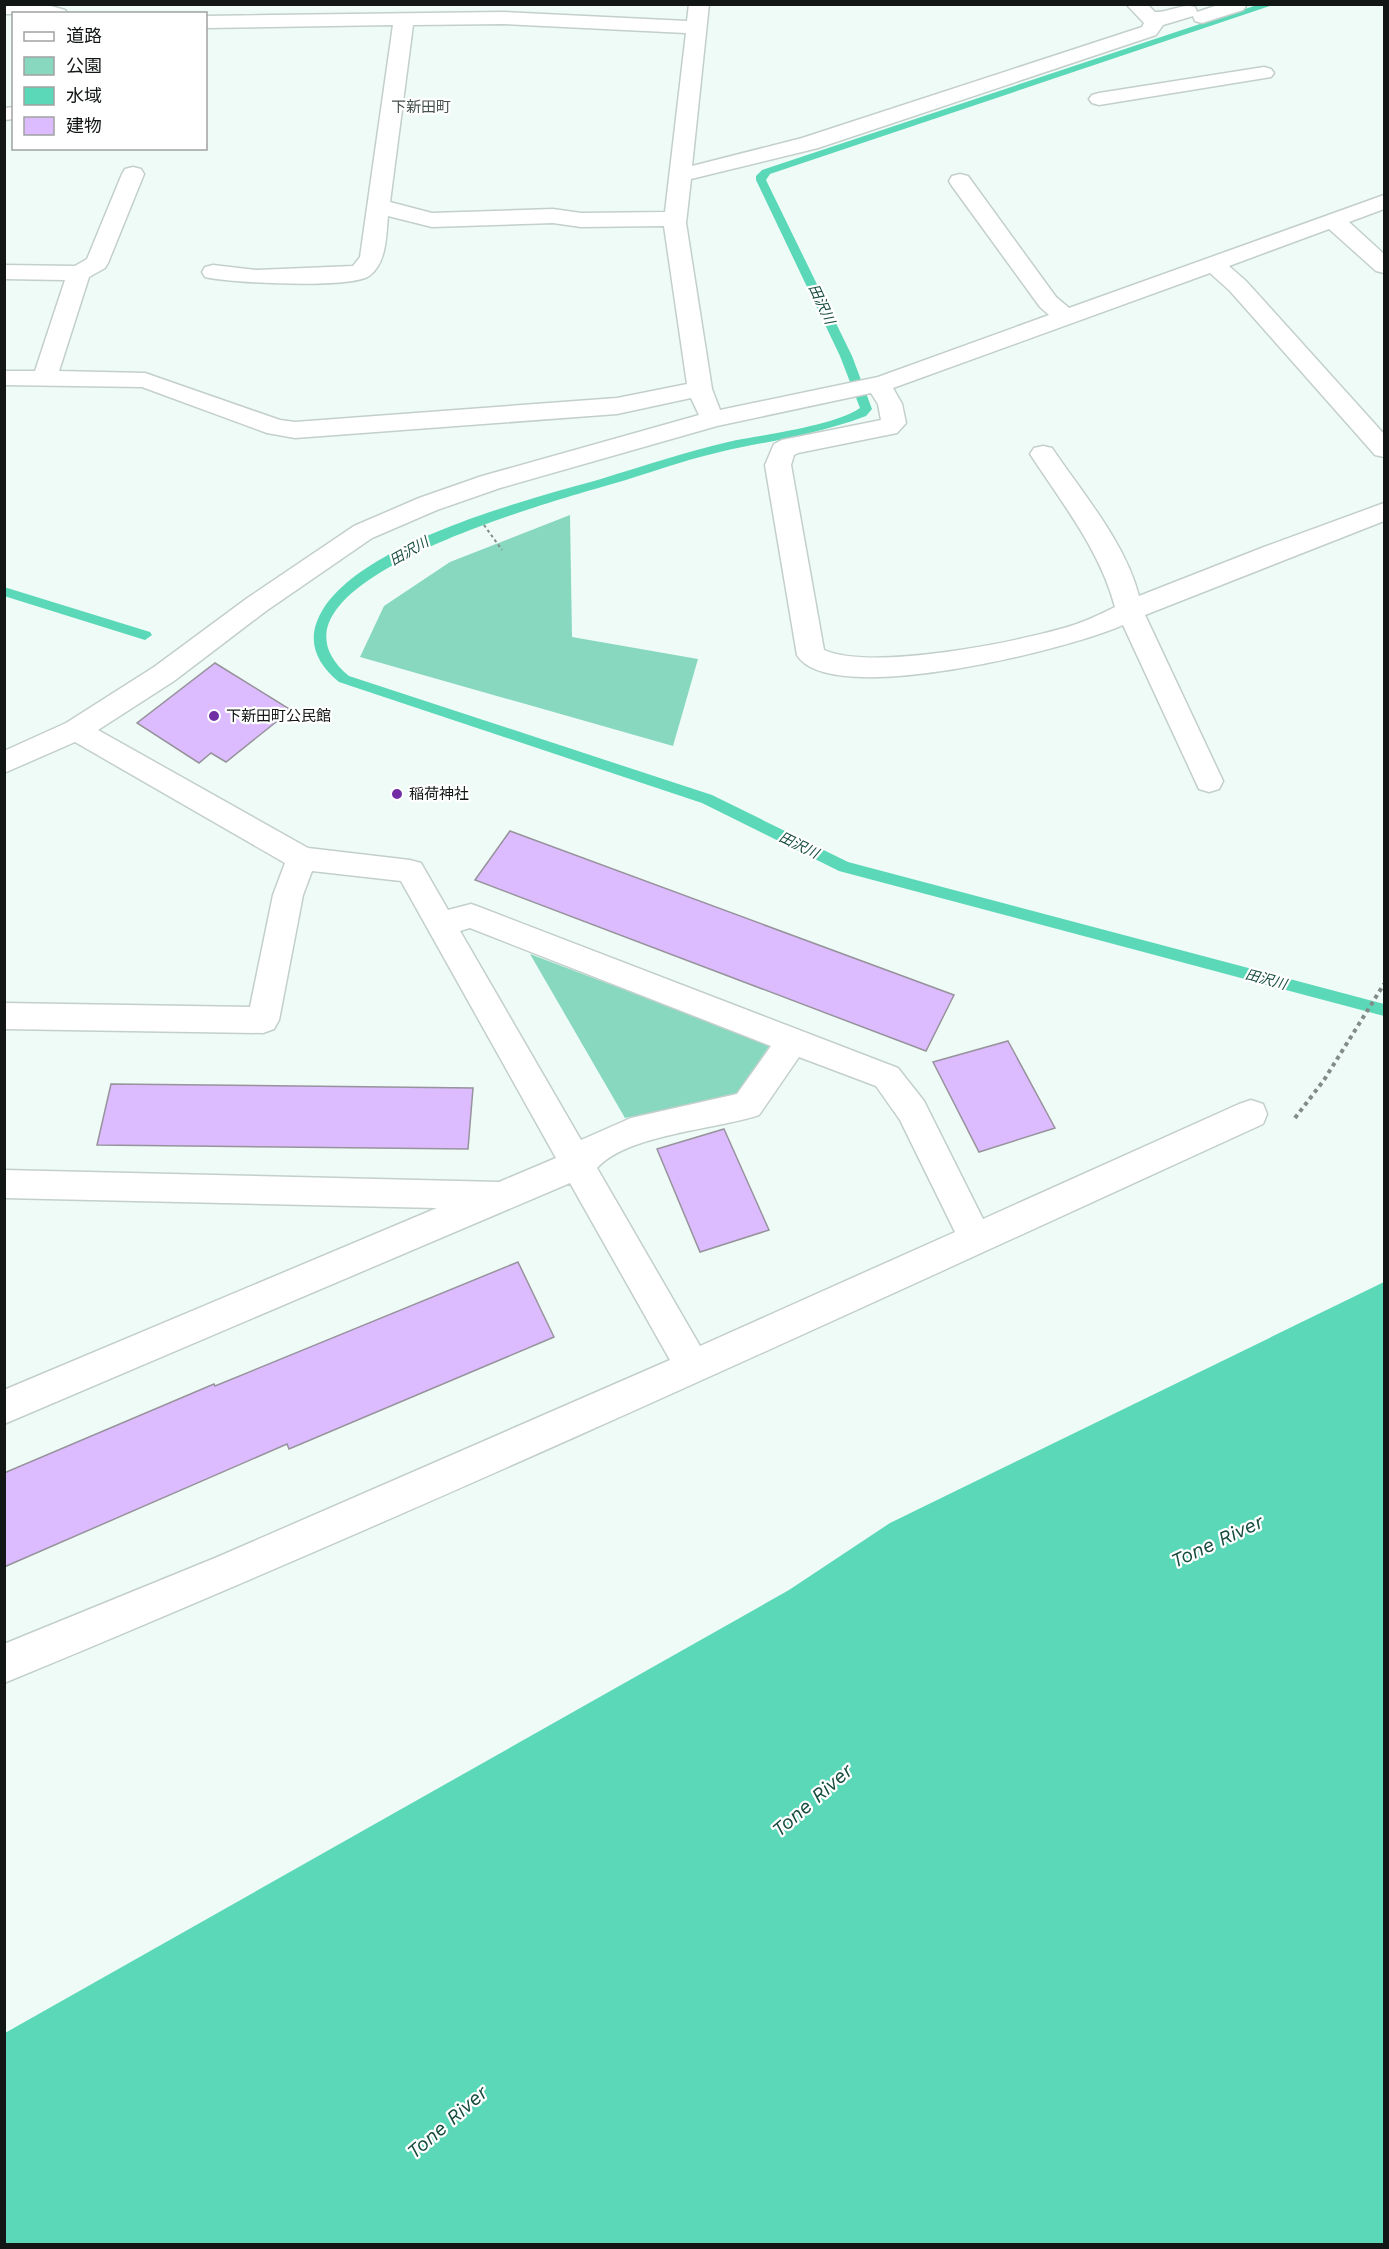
<svg xmlns="http://www.w3.org/2000/svg" width="1389" height="2249" font-family="'Work Sans','Noto Sans JP',sans-serif">
<style>
.green{fill:#88d8c0}
.water{fill:#5bd8b8}
.lines{fill:none;stroke-linecap:round;stroke-linejoin:round}
.stream{fill:#5bd8b8;fill-rule:evenodd}
.building{fill:#dcbcfe;stroke:#97939c;stroke-width:1.5}
.minor-casing{stroke:#c3cfcb;stroke-width:3}
.path-far1{stroke:#838b88;stroke-width:2;stroke-dasharray:3 3;stroke-linecap:butt}
.path{stroke:#838b88;stroke-width:4;stroke-dasharray:4 4;stroke-linecap:butt}
.minor{fill:#fff;fill-rule:evenodd}
.poi-dot{fill:#722fa4;stroke:#fff;stroke-width:2}
.labels{text-anchor:middle;dominant-baseline:central;stroke-width:4.5;stroke-linejoin:round;paint-order:stroke}
.far-water-label{font-size:14px;font-style:italic;fill:#164c3e;stroke:#fff}
.far-quarter-label{font-size:15px;fill:#48524f;stroke:#fff}
.poi-label{font-size:15px;fill:#121615;stroke:#fff;text-anchor:start}
.near-water-label{font-size:20px;font-style:italic;fill:#164c3e;stroke:#fff}
</style>
<rect width="100%" height="100%" fill="#effbf7"/>
<path class="green" d="M570,515L572,637L698,659L673,746L360,657L384,606L450,562Z
M530,954L770,1045L734,1097L625,1118Z"/>
<path class="water" d="M1384,1282V2244H5V2033L789,1590L890,1523Z"/>
<g class="lines">
<path class="stream" d="M1260,4H1276L770,174L766,180L852,356L872,409L866,416C848,423 829,428 810,433C779,441 747,445 716,453C681,461 647,474 612,484C562,499 239,584 349,676L712,795L848,862L1384,1004V1016L839,871L702,803L339,682C316,663 305,640 322,611C363,542 526,500 601,479C643,466 685,452 728,442C761,435 834,426 860,408L840,356L756,180V176L762,170Z
M4,587L150,632L152,635L145,640L4,596Z"/>
</g>
<path class="building" d="M215,663L291,710L226,762L211,753L199,763L137,723Z
M510,831L954,995L926,1051L475,880Z
M1008,1041L1055,1128L979,1152L933,1062Z
M111,1084L473,1088L468,1149L97,1145Z
M724,1129L769,1230L700,1252L657,1149Z
M518,1262L554,1337L289,1449L287,1444L4,1567V1473L214,1384L215,1386Z"/>
<g class="lines">
<defs>
<path id="minor" d="M4,4H44L65,10L68,14H4Z
M689,4H709L692,166L802,138L1142,27L1144,23L1126,4H1147L1155,12C1169,13 1181,3 1195,7L1197,12L1221,4L1246,6L1243,10L1202,23L1195,21L1193,16L1163,25L1156,35L818,148L691,179L686,223L712,389L720,410L878,377L1049,315L1040,307L952,186L949,181L952,176L960,174L968,176L1056,297L1069,308L1384,195V209L1349,222L1384,254V273L1376,271L1329,229L1229,266L1246,281L1384,434V457L1375,455L1230,291L1210,273L893,388L902,404L906,423L897,433L798,453L794,455L791,465L824,650C872,671 1011,643 1064,628C1082,623 1099,615 1115,607C1100,550 1062,503 1030,454L1034,448L1043,446L1052,448C1083,494 1125,542 1139,596L1264,547L1384,503V521L1145,615L1223,781L1219,789L1209,792L1199,789L1123,625C1073,648 830,710 797,655L765,465L774,444L782,440L881,420L878,404L871,393L717,426L500,488L437,510L372,538L266,611L174,681L98,730L308,848L410,860L421,863L448,910L471,904L482,908L898,1068L924,1101L983,1219L1239,1104L1251,1100L1263,1104L1267,1114L1263,1124C846,1315 429,1508 4,1683V1644L215,1558L670,1360L570,1183L4,1424V1390L437,1208L4,1198V1170L499,1182L556,1158L401,881L312,871L303,895L279,1020L274,1029L263,1033L4,1029V1003L250,1007L273,895L285,863L75,742L4,773V751L66,723L154,667L246,599L354,526L419,498L482,476L699,415L691,398L617,414L295,438L267,433L142,387L4,385V371H35L65,280L4,279V265L75,266L87,259L122,174L125,169L133,167L141,169L144,174L108,263L105,268L89,277L59,371L145,373L280,420L295,422L617,398L687,384L664,226L581,227L553,223L432,227L388,216C386,235 387,263 369,276C350,289 230,283 205,277L202,272L205,267L213,265L257,270L353,266L360,257L393,25L206,28V16L503,12L687,21ZM503,24L686,33L665,212L581,213L553,209L432,213L390,202L413,25ZM470,928L771,1046L737,1094L631,1118L581,1140L460,931ZM799,1057L876,1086L900,1120L955,1232L700,1346L597,1168C628,1134 714,1130 759,1115Z
M1264,67L1271,69L1274,73L1271,77L1099,105L1092,103L1089,99L1092,95L1099,93Z
M14,107V119L4,120V108Z"/>
</defs>
<use href="#minor" class="minor-casing"/>
<path class="path-far1" d="M484,525L502,550"/>
<path class="path" d="M1295,1118L1324,1080L1384,984"/>
<use href="#minor" class="minor"/>
</g>
<g class="poi-dot">
<circle cx="214" cy="716" r="6"/>
<circle cx="397" cy="794" r="6"/>
</g>
<g class="labels">
<g class="far-water-label">
<text transform="translate(822 304) rotate(65)">田沢川</text>
<text transform="translate(409 551) rotate(-30)">田沢川</text>
<text transform="translate(799 845) rotate(26)">田沢川</text>
<text transform="translate(1266 979) rotate(15)">田沢川</text>
</g>
<g class="far-quarter-label">
<text x="421" y="107">下新田町</text>
</g>
<g class="poi-label">
<text x="226" y="716">下新田町公民館</text>
<text x="409" y="794">稲荷神社</text>
</g>
<g class="near-water-label">
<text transform="translate(1217 1541) rotate(-25)">Tone River</text>
<text transform="translate(812 1800) rotate(-41)">Tone River</text>
<text transform="translate(447 2122) rotate(-41)">Tone River</text>
</g>
</g>
<rect width="1389" height="2249" fill="none" stroke="#121615" stroke-width="12"/>
<rect x="12" y="12" width="195" height="138" fill="#ffffff" stroke="#a0a2a1" stroke-width="1.5"/>
<rect x="24" y="32" width="30" height="9" fill="#ffffff" stroke="#a0a2a1" stroke-width="1.5"/>
<text x="66" y="42" font-size="18" fill="#121615">道路</text>
<rect x="24" y="57" width="30" height="18" fill="#88d8c0" stroke="#a0a2a1" stroke-width="1.5"/>
<text x="66" y="72" font-size="18" fill="#121615">公園</text>
<rect x="24" y="87" width="30" height="18" fill="#5bd8b8" stroke="#a0a2a1" stroke-width="1.5"/>
<text x="66" y="102" font-size="18" fill="#121615">水域</text>
<rect x="24" y="117" width="30" height="18" fill="#dcbcfe" stroke="#a0a2a1" stroke-width="1.5"/>
<text x="66" y="132" font-size="18" fill="#121615">建物</text>
</svg>
